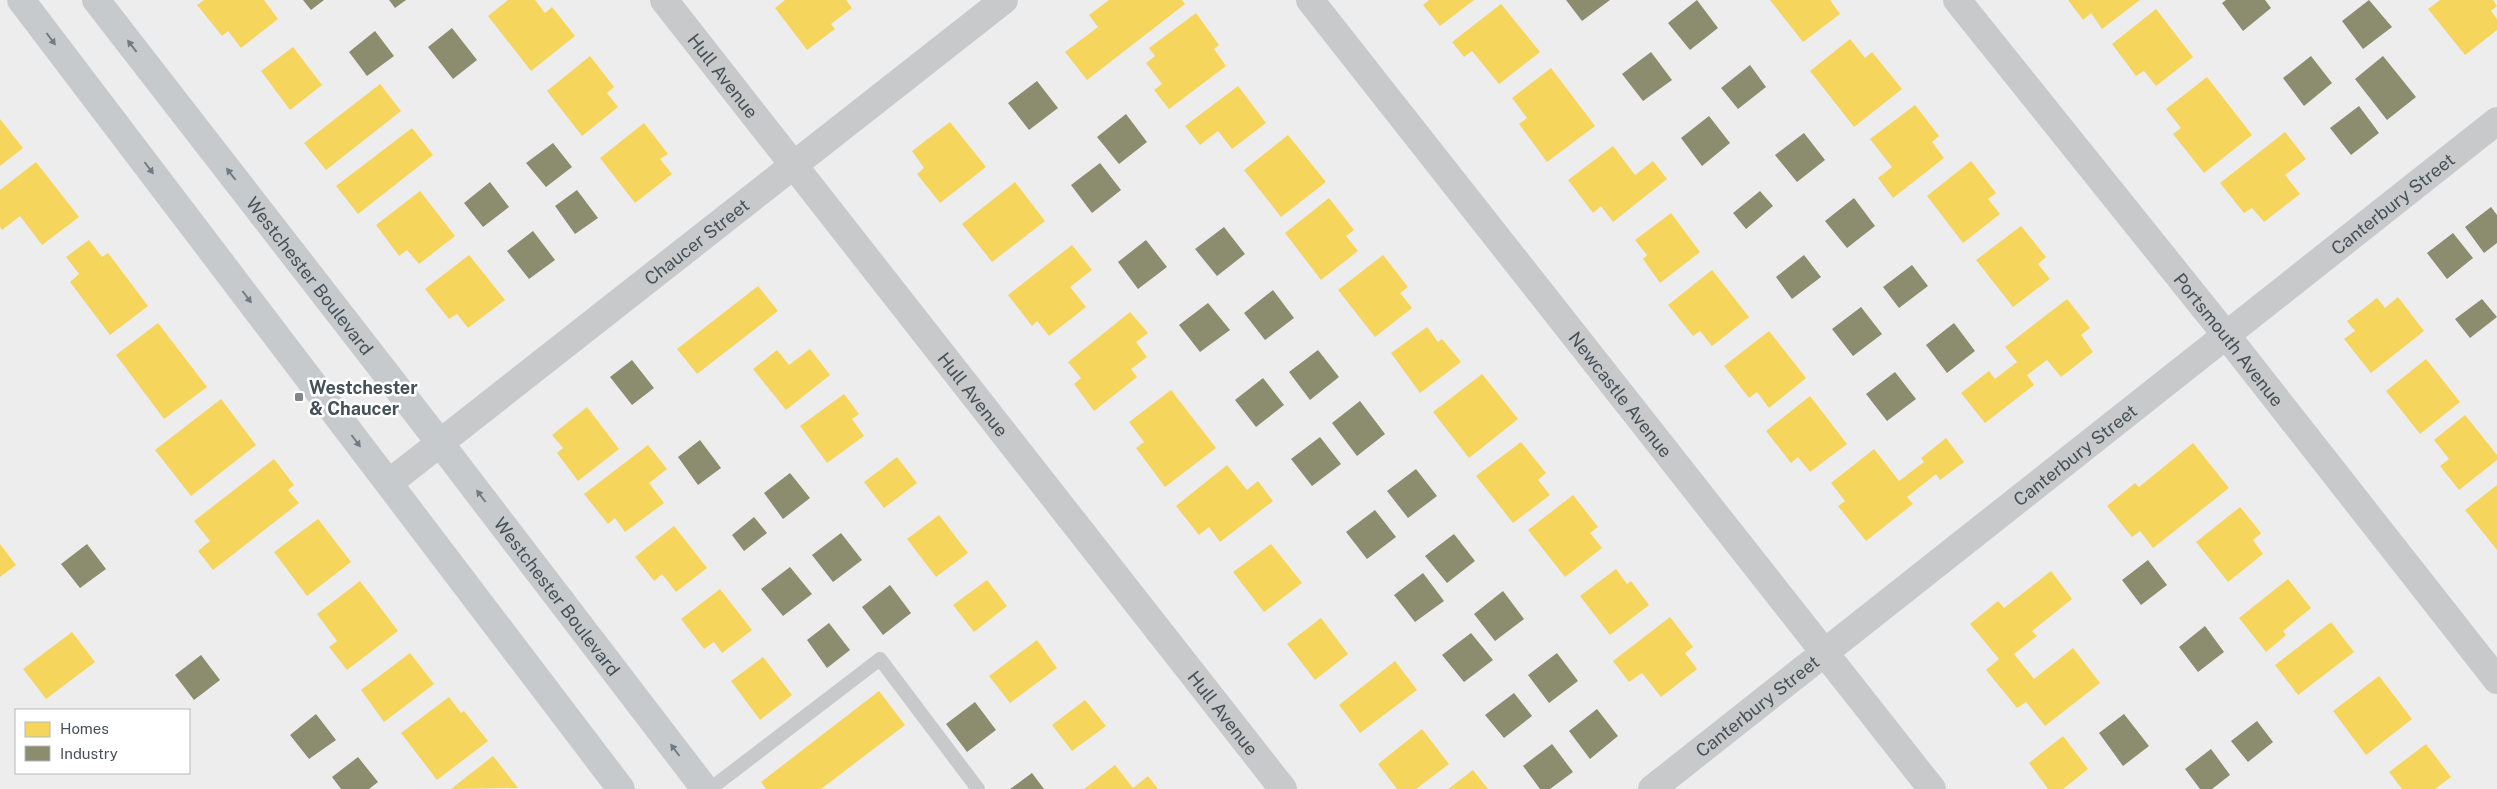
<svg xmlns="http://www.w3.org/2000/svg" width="2497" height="789" font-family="'Public Sans',sans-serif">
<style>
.homes{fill:#f6d55c}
.industry{fill:#8c8c6e}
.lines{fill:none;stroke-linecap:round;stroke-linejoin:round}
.lane{stroke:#c7c9cb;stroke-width:14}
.street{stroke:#c7c9cb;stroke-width:28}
.secondary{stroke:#c7cacd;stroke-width:28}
.oneway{fill:#727b81}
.poi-dot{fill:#80888c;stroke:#fff;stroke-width:2}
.labels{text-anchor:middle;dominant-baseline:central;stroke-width:5;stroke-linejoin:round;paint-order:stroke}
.street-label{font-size:18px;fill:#455158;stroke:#fff}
.poi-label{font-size:18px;font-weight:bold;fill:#455158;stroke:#fff;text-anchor:start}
</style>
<rect width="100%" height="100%" fill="#eeeded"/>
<path class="homes" d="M204,0H264L278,19L241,48L228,31L222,36L197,5Z
M508,0H535L545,13L552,7L575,36L531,71L488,16Z
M785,0H846L852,8L831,24L835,29L807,50L775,8Z
M1109,0H1182L1185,4L1087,80L1065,52L1098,27L1089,15Z
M1429,0H1474L1440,26L1423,5Z
M1770,0H1830L1840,14L1803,42Z
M2068,0H2140L2102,29L2091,13L2083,20Z
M2440,0H2493L2497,6L2491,11L2497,19V30L2465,55L2428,9Z
M1501,4L1540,52L1499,84L1472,51L1464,57L1452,42Z
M2156,9L2193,57L2156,86L2144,71L2136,76L2112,44Z
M1196,13L1219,45L1214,49L1226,66L1169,109L1154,90L1162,84L1146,63L1155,56L1149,48Z
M1850,39L1865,58L1872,52L1902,89L1854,127L1810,71Z
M293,47L322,85L290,110L261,71Z
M590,56L614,87L607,93L618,107L582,136L547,91Z
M1551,68L1595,126L1547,162L1519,124L1527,118L1512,98Z
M2207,77L2252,135L2204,173L2173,134L2181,128L2166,109Z
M380,84L401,111L326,170L304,143Z
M1238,86L1266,123L1232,149L1218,131L1200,145L1185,126Z
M1915,105L1939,136L1932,142L1944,158L1893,198L1878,178L1892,167L1870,139Z
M0,119L23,148L0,166Z
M950,122L986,167L940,203L917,174L924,168L912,151Z
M644,123L668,154L660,159L672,174L635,203L600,158Z
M412,128L433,155L358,214L336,186Z
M2285,132L2306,159L2285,175L2300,194L2264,222L2252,208L2244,213L2220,183Z
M1288,135L1326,182L1281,217L1244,170Z
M1613,146L1635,175L1653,161L1667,179L1613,222L1601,206L1593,213L1568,180Z
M1971,161L1996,193L1988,199L2000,214L1963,243L1927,196Z
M36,162L79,217L42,245L20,216L2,230L0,227V190Z
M1015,182L1045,221L992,262L962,224Z
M420,191L455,236L419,264L407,250L399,256L376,225Z
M1329,198L1354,230L1346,236L1358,251L1321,280L1285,233Z
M1671,213L1700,252L1660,283L1643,259L1647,255L1635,240Z
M2021,226L2046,257L2038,264L2050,279L2013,307L1976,260Z
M89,240L102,257L108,253L148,306L110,335L70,282L79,274L66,257Z
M1072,245L1092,270L1070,287L1086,307L1049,336L1037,321L1032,326L1008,295Z
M469,255L505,300L468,328L457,314L449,319L425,289Z
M1383,255L1408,287L1400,293L1412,308L1375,337L1338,290Z
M1712,270L1749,317L1712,346L1700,331L1693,336L1668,305Z
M758,286L778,311L697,374L677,349Z
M2398,297L2424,331L2371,373L2344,339L2355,331L2347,321L2377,298L2385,308Z
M2067,299L2090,328L2081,335L2093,352L2061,377L2047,360L2027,375L2034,385L1985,423L1961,393L1989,371L1995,379L2017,362L2005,347Z
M1130,312L1148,333L1136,342L1147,357L1131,369L1137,377L1094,411L1074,384L1081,378L1068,362Z
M158,323L207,387L164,419L116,355Z
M1427,327L1438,342L1442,339L1461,362L1420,393L1391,353Z
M1769,331L1806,378L1769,408L1757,392L1749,398L1724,366Z
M810,349L830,375L786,410L753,369L777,350L789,365Z
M2426,359L2460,402L2420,434L2386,391Z
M1482,374L1518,419L1469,458L1433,412Z
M1171,390L1216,448L1165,487L1136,448L1144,442L1129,422Z
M844,394L859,414L852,419L864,436L827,463L800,426Z
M1810,396L1847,444L1810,472L1798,457L1791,463L1766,431Z
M221,399L256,445L191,496L155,450Z
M587,407L619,449L578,481L557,453L563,448L552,435Z
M2465,415L2497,455V460L2459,490L2440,466L2449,459L2434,440Z
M1946,438L1964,462L1940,480L1936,474L1907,497L1913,504L1866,541L1838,506L1845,501L1831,483L1874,449L1899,481L1924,462L1921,458Z
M1521,442L1546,473L1538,480L1550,495L1513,523L1476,476Z
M2193,443L2229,488L2153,548L2140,531L2132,537L2107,506L2135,483L2139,487Z
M648,445L667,469L649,483L664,503L625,532L615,518L608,524L584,494Z
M897,457L917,483L884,508L864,482Z
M274,459L294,485L288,490L299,503L213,570L198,551L210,541L194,521Z
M1227,465L1247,490L1258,481L1273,501L1220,542L1209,527L1199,535L1176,506Z
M2497,485V550L2465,510Z
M1573,495L1598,527L1590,533L1602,548L1565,577L1528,530Z
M2240,507L2261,533L2253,540L2263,554L2228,582L2196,542Z
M939,515L968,553L936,577L907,539Z
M318,519L351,562L307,596L274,552Z
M674,526L707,568L676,592L662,574L654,581L635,557Z
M0,544L16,565L0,577Z
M1271,544L1302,583L1264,612L1233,572Z
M1616,569L1627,584L1631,581L1649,605L1610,635L1580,596Z
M2051,571L2072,599L2032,631L2037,636L2014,654L2034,679L2073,648L2100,683L2045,726L2026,702L2017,708L1986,670L1999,659L1970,624L1998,601L2004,608Z
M2288,579L2311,608L2283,631L2286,635L2266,652L2239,618Z
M987,580L1007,606L974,632L953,605Z
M360,581L398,631L347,670L329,647L337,641L317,614Z
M720,589L752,630L722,653L714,642L704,649L681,619Z
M1670,617L1693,647L1685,653L1697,669L1661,697L1642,673L1629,682L1613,661Z
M1321,618L1348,654L1315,680L1287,644Z
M2331,622L2354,652L2298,695L2275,665Z
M72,632L95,662L46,699L23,669Z
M1037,640L1057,668L1010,703L989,676Z
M410,653L434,684L384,722L361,690Z
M763,657L792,695L760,720L731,681Z
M1395,661L1417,690L1360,733L1339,705Z
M2379,676L2412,719L2366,755L2333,711Z
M879,691L905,725L821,789H766L761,782Z
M449,697L461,713L464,711L488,741L437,780L401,733Z
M1085,700L1106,726L1072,751L1052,725Z
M1422,729L1449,764L1416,789H1397L1378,764Z
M2063,736L2088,769L2063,789H2048L2029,763Z
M2426,744L2451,777L2435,789H2402L2389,772Z
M493,756L518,788L451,789Z
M1115,765L1133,788L1148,776L1158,789H1084Z
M1473,770L1488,789H1448Z"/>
<path class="industry" d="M303,0H324L311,10Z
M389,0H406L395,8Z
M1566,0H1610L1582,21Z
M1697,0L1718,28L1690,50L1668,23Z
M2226,0H2265L2271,8L2243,31L2222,3Z
M2369,0L2392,27L2363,49L2342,21Z
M452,28L477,60L453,79L428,47Z
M375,31L394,56L367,76L349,52Z
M1651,52L1672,80L1643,101L1622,74Z
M2311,56L2332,83L2304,106L2283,78Z
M2383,56L2416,97L2387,120L2355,79Z
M1750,65L1766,87L1738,109L1721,88Z
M1037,81L1058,108L1029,130L1008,103Z
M2359,106L2379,133L2351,155L2330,128Z
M1126,114L1147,142L1119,164L1097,137Z
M1709,116L1730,143L1702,166L1681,138Z
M1804,133L1825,160L1797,182L1775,155Z
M553,143L572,167L546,187L526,163Z
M1100,163L1121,190L1092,213L1071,185Z
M490,182L509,207L483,227L464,203Z
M577,190L598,218L575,234L555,206Z
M1760,191L1773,206L1746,229L1733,213Z
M1854,198L1875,226L1847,248L1825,221Z
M2491,207L2497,215V243L2484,253L2465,227Z
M1224,227L1245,254L1217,276L1195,249Z
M533,231L555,260L529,279L507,251Z
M2453,233L2473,258L2447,279L2427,253Z
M1146,240L1167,267L1138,289L1118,262Z
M1804,255L1821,277L1792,299L1776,277Z
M1912,265L1928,286L1899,308L1883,287Z
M1273,290L1294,318L1265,340L1244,313Z
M2482,299L2497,317L2470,338L2455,319Z
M1208,303L1230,330L1200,352L1179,325Z
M1861,307L1882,334L1853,356L1832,329Z
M1954,323L1975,351L1947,373L1926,345Z
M1318,350L1339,377L1310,400L1289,372Z
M632,360L654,388L632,405L610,377Z
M1895,372L1916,399L1887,421L1866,394Z
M1263,378L1284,405L1256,427L1235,400Z
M1360,401L1385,434L1357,456L1332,423Z
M1320,437L1341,464L1312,486L1291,459Z
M700,440L721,468L698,485L678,457Z
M1416,469L1437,496L1408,518L1387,491Z
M790,473L810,498L783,519L764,493Z
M1375,510L1396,537L1367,559L1346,532Z
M754,517L767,533L744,551L732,535Z
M841,533L862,560L833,582L812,555Z
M1454,534L1475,561L1447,583L1425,556Z
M87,544L106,569L80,588L61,564Z
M2148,560L2167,585L2141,605L2122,580Z
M790,567L812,594L783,616L761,589Z
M1423,573L1444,601L1415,622L1394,595Z
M890,585L911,613L883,635L862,607Z
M1503,591L1524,619L1495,641L1474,614Z
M829,623L850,650L827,668L807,640Z
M2205,626L2224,652L2198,672L2179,647Z
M1471,633L1493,660L1464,682L1442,655Z
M1557,653L1578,681L1549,703L1528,675Z
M201,655L220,680L194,700L175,675Z
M1514,693L1532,716L1504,738L1485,715Z
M975,702L996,730L967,752L946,724Z
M1597,709L1618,736L1590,759L1569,731Z
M316,714L336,740L309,759L290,735Z
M2124,714L2149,746L2123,766L2099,733Z
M2257,721L2273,742L2248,762L2231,741Z
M1552,744L1573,772L1550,789H1540L1523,766Z
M2211,749L2230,775L2212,789H2200L2185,769Z
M358,757L378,782L369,789H341L332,777Z
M1032,773L1044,789H1010Z"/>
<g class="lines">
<path class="lane" d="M710,789L880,659L978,789"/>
<g class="street">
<path id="s1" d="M664,0L1283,789"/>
<path id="s2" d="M1310,0L1932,789"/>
<path id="s3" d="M1957,0L2226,335L2497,680"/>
<path id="s4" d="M389,483L1004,0"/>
<path id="s5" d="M1652,789L2497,121"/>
</g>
<g class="secondary">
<path d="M21,0L621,789"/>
<path id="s6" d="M96,0L440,443L705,789"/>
</g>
</g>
<defs><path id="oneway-solid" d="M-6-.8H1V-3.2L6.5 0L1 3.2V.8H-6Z" transform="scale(1.25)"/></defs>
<g class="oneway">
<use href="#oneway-solid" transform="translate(51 39) rotate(53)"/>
<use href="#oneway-solid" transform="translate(132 46) rotate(-128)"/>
<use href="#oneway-solid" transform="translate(149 168) rotate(53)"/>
<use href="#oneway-solid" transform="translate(231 174) rotate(-128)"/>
<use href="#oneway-solid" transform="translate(247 297) rotate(53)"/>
<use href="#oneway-solid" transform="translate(356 441) rotate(53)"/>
<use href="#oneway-solid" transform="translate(481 496) rotate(-127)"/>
<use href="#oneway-solid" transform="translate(675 750) rotate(-127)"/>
</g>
<rect class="poi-dot" x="294" y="392" width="10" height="10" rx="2.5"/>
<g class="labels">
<g class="street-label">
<text stroke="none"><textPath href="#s1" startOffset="96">Hull Avenue</textPath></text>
<text stroke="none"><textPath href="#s5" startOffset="944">Canterbury Street</textPath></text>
<text stroke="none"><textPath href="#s4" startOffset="391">Chaucer Street</textPath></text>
<text stroke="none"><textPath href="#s6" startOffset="349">Westchester Boulevard</textPath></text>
<text stroke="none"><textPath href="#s3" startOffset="435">Portsmouth Avenue</textPath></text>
<text stroke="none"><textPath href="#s1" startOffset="501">Hull Avenue</textPath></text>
<text stroke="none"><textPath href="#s2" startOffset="502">Newcastle Avenue</textPath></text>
<text stroke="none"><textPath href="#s5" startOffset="539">Canterbury Street</textPath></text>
<text stroke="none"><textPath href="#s6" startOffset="754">Westchester Boulevard</textPath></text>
<text stroke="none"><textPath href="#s5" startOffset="134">Canterbury Street</textPath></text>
<text stroke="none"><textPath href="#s1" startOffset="906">Hull Avenue</textPath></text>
</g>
<g class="poi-label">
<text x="309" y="387">Westchester<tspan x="309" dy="21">&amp; Chaucer</tspan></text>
</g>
</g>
<rect x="15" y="709" width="175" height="65" fill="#ffffff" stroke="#b5b9bc"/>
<rect x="25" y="722" width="25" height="15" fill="#f6d55c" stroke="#b5b9bc"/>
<text x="60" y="734" font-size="15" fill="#455158">Homes</text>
<rect x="25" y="746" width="25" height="15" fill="#8c8c6e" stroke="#b5b9bc"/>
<text x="60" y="759" font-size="15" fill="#455158">Industry</text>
</svg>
